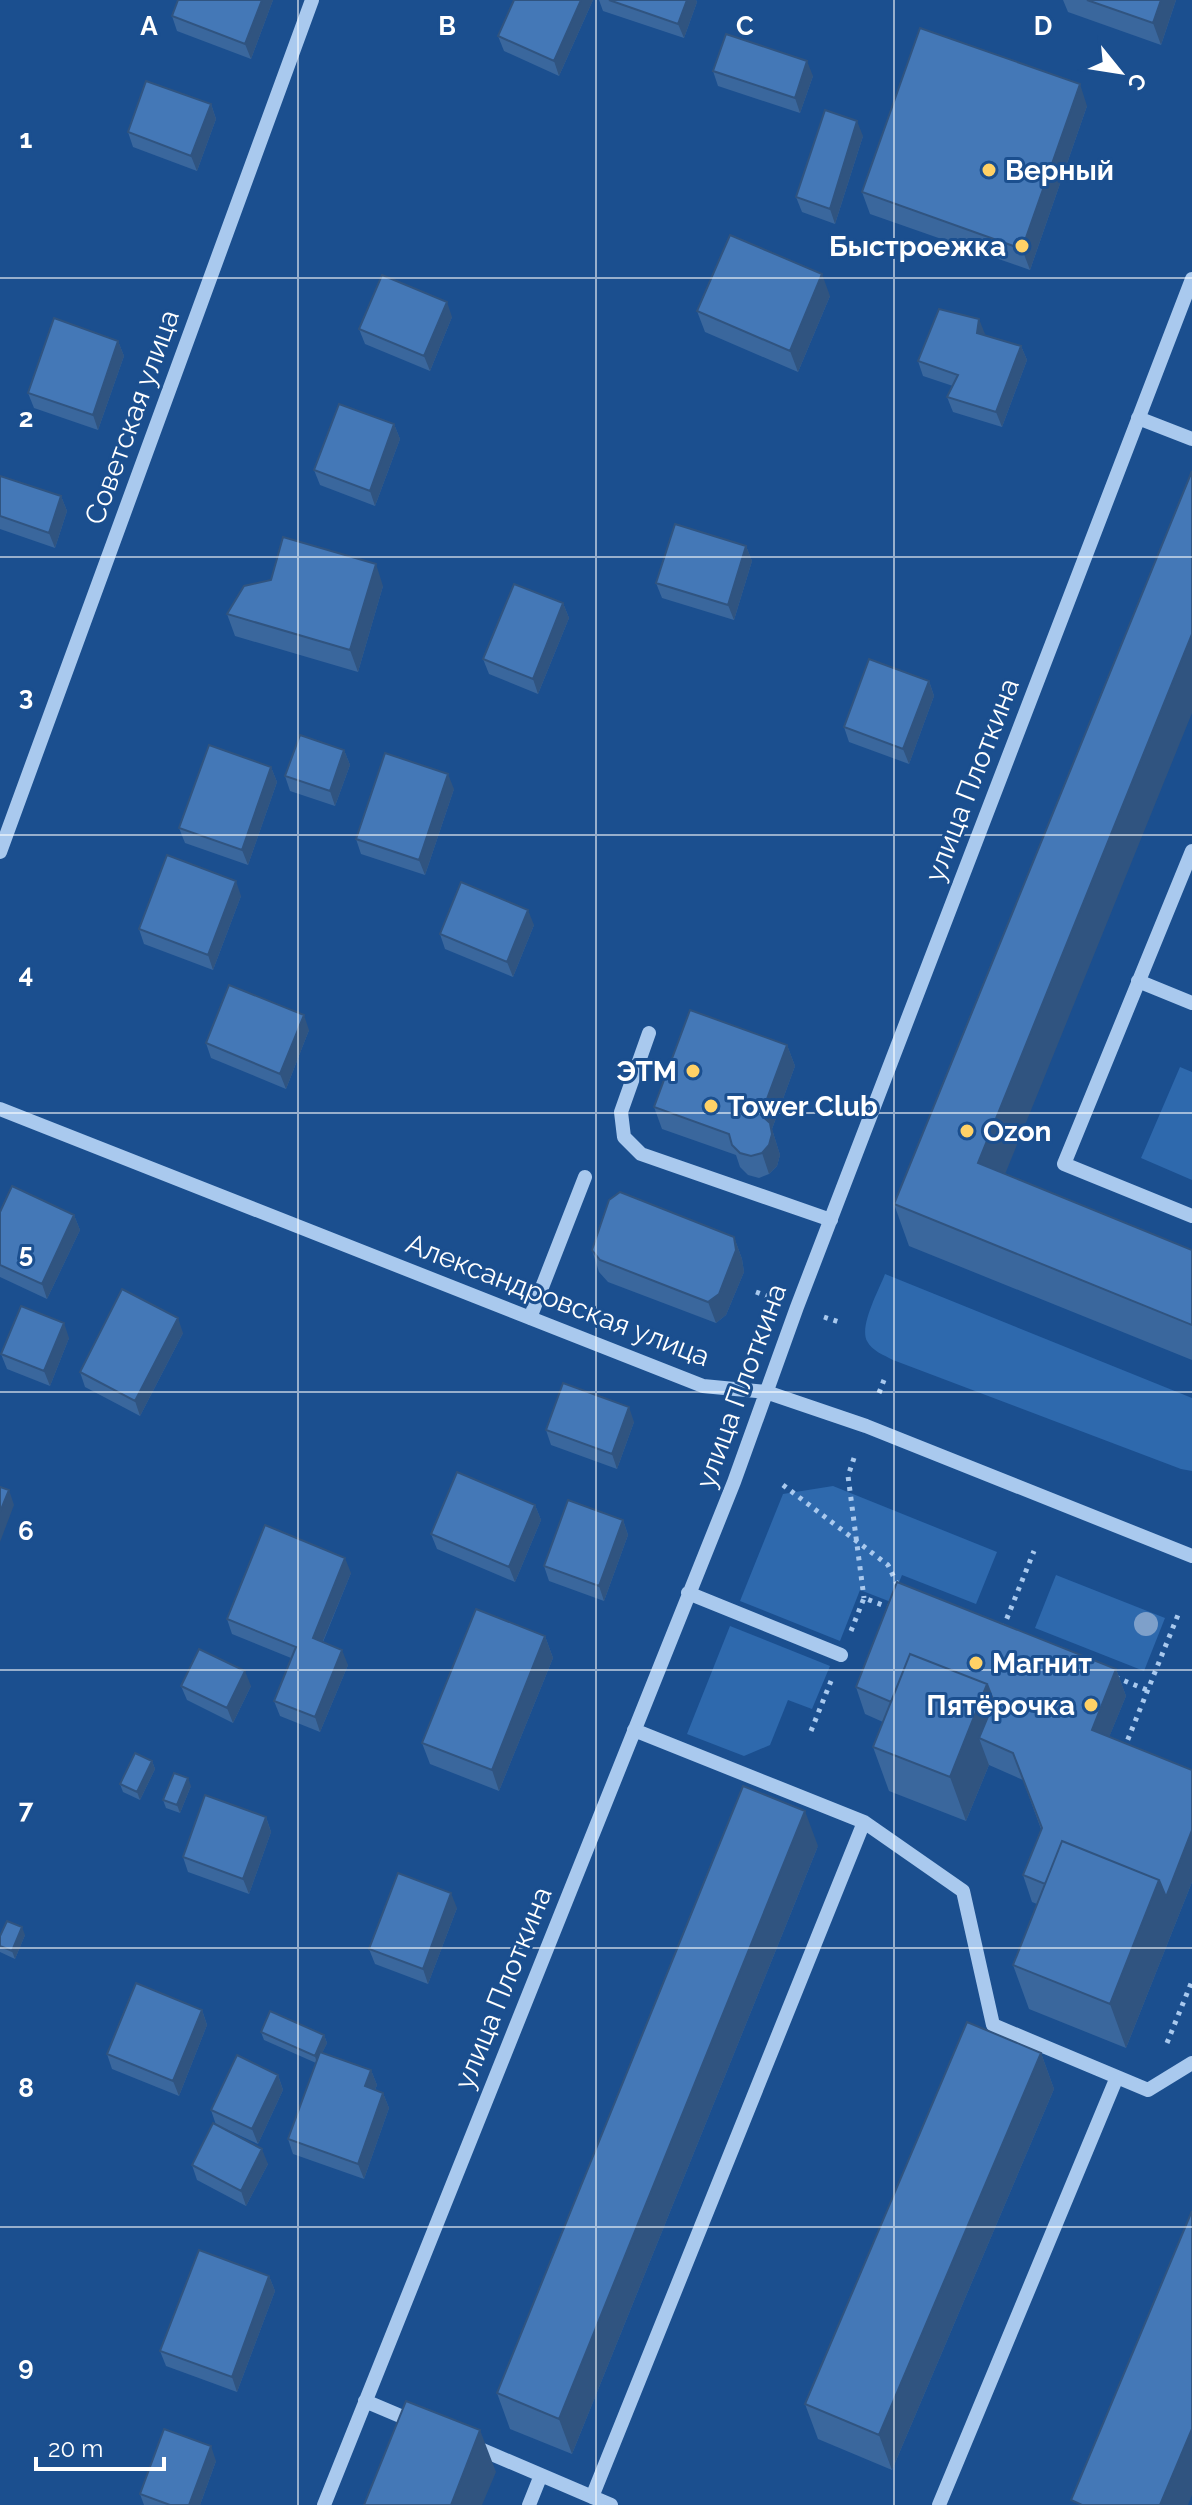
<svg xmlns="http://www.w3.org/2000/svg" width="1192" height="2505" font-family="Raleway,sans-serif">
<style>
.green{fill:#2e69ad}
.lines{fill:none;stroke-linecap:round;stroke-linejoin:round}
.path{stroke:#a9c9ee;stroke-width:5;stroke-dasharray:4 6;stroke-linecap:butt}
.minor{stroke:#a9c9ee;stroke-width:14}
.tree{fill:#7ea0ca}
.wall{fill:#3a679d}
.shaded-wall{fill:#305480}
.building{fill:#4478b7;stroke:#305480;stroke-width:2}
.grid{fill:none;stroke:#fff;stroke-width:2;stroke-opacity:0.55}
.poi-dot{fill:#ffd166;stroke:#1b4f8f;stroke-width:3}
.labels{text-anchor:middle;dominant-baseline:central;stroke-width:6;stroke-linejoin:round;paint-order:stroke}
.poi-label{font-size:28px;font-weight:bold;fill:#fff;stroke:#1b4f8f;text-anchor:start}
.street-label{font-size:28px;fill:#fff;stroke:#1b4f8f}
.grid-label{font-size:26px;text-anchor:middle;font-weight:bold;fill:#fff;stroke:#1b4f8f;stroke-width:6;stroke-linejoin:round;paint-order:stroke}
</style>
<rect width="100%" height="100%" fill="#1b4f8f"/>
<path class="green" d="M1180,1067L1192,1072V1180L1141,1158Z
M885,1274L1192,1398V1471L1181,1469L893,1360C884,1355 872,1351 867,1341C859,1326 879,1290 885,1274Z
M833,1486L997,1552L976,1604L902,1575L891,1602L860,1590L840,1641L740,1601L783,1494Z
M1056,1575L1165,1618L1144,1671L1035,1628Z
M730,1626L830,1666L812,1709L788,1700L770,1745L744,1756L687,1734Z"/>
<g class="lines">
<path class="path" d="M756,1292L770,1297
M824,1317L842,1323
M879,1393L884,1380
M854,1458L848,1476L864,1598
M783,1485L888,1565L899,1588
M1003,1628L1034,1551
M851,1631L864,1598L893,1609
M1115,1677L1147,1690
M811,1731L831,1681
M1124,1749L1180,1610
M1167,2043L1192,1981"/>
<path class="minor" d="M1138,418L1192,439
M1192,851L1064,1164L1192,1216
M0,852L312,0
M1138,981L1192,1003
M649,1033L621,1112L624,1137L641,1154L831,1220
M0,1109L703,1386L766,1392L866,1426L1192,1556
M530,1318L585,1177
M688,1593L841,1655
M634,1730L864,1822L963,1891L993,2025L1148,2090L1192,2063
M365,2401L417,2423
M473,2446L611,2505
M592,2497L864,1822
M324,2505L734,1482L797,1307L1192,279
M529,2505L541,2475
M939,2505L1117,2077"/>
</g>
<circle class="tree" cx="1146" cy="1624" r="12"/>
<path class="wall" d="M178,0H273L251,59L177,31L172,16Z
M514,0H593L559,76L504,51L498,36Z
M599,0H696L697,2L684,38L603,11Z
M1063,0H1176L1161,45L1068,12Z
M713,71L813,76L800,113L718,86Z
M211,104L216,119L197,171L133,147L128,132Z
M1087,106L1030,270L870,214L862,192Z
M863,136L835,224L802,212L796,197Z
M830,296L798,372L705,332L697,311Z
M452,317L430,371L365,344L359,329Z
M985,334L984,335L1021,346L1027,360L1002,427L953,412L947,397L953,386L923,376L918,361Z
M118,341L124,356L98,430L34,408L28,393Z
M394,424L400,439L375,506L320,485L314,470Z
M0,476L61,496L67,511L55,548L0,529Z
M746,546L752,561L734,620L662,598L656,583Z
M383,586L358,672L235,636L227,614Z
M563,603L569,618L538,694L489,674L483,659Z
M929,681L934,696L909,764L849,742L844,727Z
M344,750L350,765L335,806L290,791L285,776Z
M271,767L277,782L248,865L185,843L179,828Z
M454,789L425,875L361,854L356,839Z
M241,896L213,970L144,944L139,929Z
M534,925L513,977L445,949L440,934Z
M309,1030L286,1089L211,1058L206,1043Z
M787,1045L795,1066L772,1129L780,1155L777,1166L769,1174L759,1178L748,1175L740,1167L736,1155L662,1129L654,1107Z
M894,1204L1192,1250V1360L909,1246Z
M0,1212L74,1215L80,1230L47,1299L0,1277Z
M734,1237L742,1259L744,1272L726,1315L716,1323L608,1282L599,1272L592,1250Z
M183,1333L140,1416L85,1387L80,1372Z
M69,1338L50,1386L7,1369L1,1354Z
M634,1422L617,1469L551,1445L546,1430Z
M535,1505L541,1520L515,1582L437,1549L431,1534Z
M623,1520L628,1535L604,1601L549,1581L544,1566Z
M351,1573L323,1642L348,1665L320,1732L280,1716L274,1701L291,1658L232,1634L227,1619Z
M545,1636L553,1658L499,1791L430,1764L422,1743Z
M1116,1669L1126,1696L1109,1737L1192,1770V1882L1126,2048L1029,2009L1013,1965L1037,1904L1032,1902L1023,1875L1041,1829L1023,1780L989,1765L966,1821L889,1791L873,1747L883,1722L865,1714L856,1687Z
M181,1686H251L233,1723L187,1700Z
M152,1761L155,1769L140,1800L123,1792L120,1784Z
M191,1786L180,1813L166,1808L163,1800Z
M266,1817L271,1832L249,1894L188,1872L183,1857Z
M818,1846L572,2454L510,2429L497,2393Z
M457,1908L428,1984L375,1964L369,1949Z
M25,1935L15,1959L0,1952V1936Z
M202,2010L207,2025L179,2096L112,2069L107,2054Z
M261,2032L324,2035L327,2043L322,2053L371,2070L377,2085L375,2090L383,2093L389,2108L364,2179L293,2154L288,2139L316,2063L264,2040Z
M1041,2053L1054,2089L892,2470L818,2439L805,2404Z
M278,2075L283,2090L258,2144L217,2125L268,2164L246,2206L197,2180L192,2165L216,2125L211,2110Z
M269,2276L275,2291L237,2392L166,2366L160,2351Z
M216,2461L200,2505H144L140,2494Z"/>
<path class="shaded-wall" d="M262,0H273L251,59L245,44Z
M581,0H593L559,76L554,61Z
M687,0H696L697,2L684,38L678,24Z
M1161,0H1176L1161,45L1153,23Z
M807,61L813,76L800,113L795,98Z
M1080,84L1087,106L1030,270L1022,249Z
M211,104L216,119L197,171L191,156Z
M857,121L863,136L835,224L830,209Z
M822,274L830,296L798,372L790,351Z
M447,302L452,317L430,371L424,356Z
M979,319L985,334L982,348L977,333Z
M118,341L124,356L98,430L93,415Z
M1021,346L1027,360L1002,427L996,412Z
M394,424L400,439L375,506L370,491Z
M61,496L67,511L55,548L49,533Z
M746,546L752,561L734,620L728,605Z
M376,564L383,586L358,672L350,650Z
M563,603L569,618L538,694L533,679Z
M1192,634V713L993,1204L978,1163Z
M929,681L934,696L909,764L903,749Z
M344,750L350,765L335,806L330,791Z
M271,767L277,782L248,865L242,850Z
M448,774L454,789L425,875L419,860Z
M236,881L241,896L213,970L208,955Z
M528,910L534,925L513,977L507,962Z
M304,1015L309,1030L286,1089L280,1074Z
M787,1045L795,1066L772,1129L780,1155L777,1166L769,1174L762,1153L761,1115Z
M74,1215L80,1230L47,1299L42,1284Z
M734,1237L742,1259L744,1272L726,1315L716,1323L708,1302Z
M178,1318L183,1333L140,1416L135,1401Z
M64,1323L69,1338L50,1386L44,1371Z
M629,1407L634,1422L617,1469L612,1454Z
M9,1490L14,1505L0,1542V1512Z
M535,1505L541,1520L515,1582L509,1567Z
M623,1520L628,1535L604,1601L599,1586Z
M345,1558L351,1573L318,1653L313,1638Z
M545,1636L553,1658L499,1791L492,1770Z
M342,1650L348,1665L320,1732L315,1717Z
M1116,1669L1126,1696L1101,1757L1092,1730Z
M245,1671L251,1686L233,1723L227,1708Z
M987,1684L1004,1729L979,1738L989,1765L966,1821L950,1777Z
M152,1761L155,1769L140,1800L137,1792Z
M188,1778L191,1786L180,1813L177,1805Z
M805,1811L818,1846L572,2454L559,2419Z
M266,1817L271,1832L249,1894L243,1879Z
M1192,1830V1882L1126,2048L1110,2004L1159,1880Z
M451,1893L457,1908L428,1984L423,1969Z
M22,1927L25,1935L15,1959L12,1951Z
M202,2010L207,2025L179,2096L173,2081Z
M324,2035L327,2043L317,2064L315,2056Z
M1041,2053L1054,2089L892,2470L879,2435Z
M371,2070L377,2085L370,2101L365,2086Z
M278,2075L283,2090L258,2144L252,2129Z
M383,2093L389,2108L364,2179L358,2164Z
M262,2149L268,2164L246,2206L241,2191Z
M269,2276L275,2291L237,2392L232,2377Z
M1192,2429V2495L1188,2505H1160Z
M480,2430L496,2472L482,2505H451Z
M211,2446L216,2461L200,2505H189Z"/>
<path class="building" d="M178,0H262L245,44L172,16Z
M514,0H581L554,61L498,36Z
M609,0H687L678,24Z
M1087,0H1161L1153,23Z
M920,28L1080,84L1022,249L862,192Z
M726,34L807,61L795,98L713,71Z
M146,81L211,104L191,156L128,132Z
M825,110L857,121L830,209L796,197Z
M730,235L822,274L790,351L697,311Z
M382,275L447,302L424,356L359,329Z
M939,309L979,319L977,333L1021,346L996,412L947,397L958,375L918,361Z
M54,318L118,341L93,415L28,393Z
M339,404L394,424L370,491L314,470Z
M1192,471V634L978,1163L1192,1250V1325L894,1204Z
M0,476L61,496L49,533L0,516Z
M675,524L746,546L728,605L656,583Z
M283,537L376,564L350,650L227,614L244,586L271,580Z
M514,584L563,603L533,679L483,659Z
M869,659L929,681L903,749L844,727Z
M300,735L344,750L330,791L285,776Z
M209,745L271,767L242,850L179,828Z
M385,753L448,774L419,860L356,839Z
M167,855L236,881L208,955L139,929Z
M461,882L528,910L507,962L440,934Z
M229,985L304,1015L280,1074L206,1043Z
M690,1010L787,1045L761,1115L770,1123L772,1134L769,1145L762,1153L751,1156L740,1153L732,1145L729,1134L654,1107Z
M12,1186L74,1215L42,1284L0,1265V1212Z
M620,1192L734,1237L736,1250L719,1294L708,1302L600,1260L592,1250L609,1200Z
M122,1289L178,1318L135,1401L80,1372Z
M21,1306L64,1323L44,1371L1,1354Z
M563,1383L629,1407L612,1454L546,1430Z
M457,1472L535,1505L509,1567L431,1534Z
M0,1487L9,1490L0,1512Z
M568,1500L623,1520L599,1586L544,1566Z
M265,1525L345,1558L313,1638L342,1650L315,1717L274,1701L296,1647L227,1619Z
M897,1582L1116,1669L1092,1730L1192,1770V1830L1166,1897L1159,1880L1062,1841L1045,1884L1023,1875L1042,1828L1013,1753L979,1738L994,1702L987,1684L910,1654L891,1702L856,1687Z
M476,1609L545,1636L492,1770L422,1743Z
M199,1649L245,1671L227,1708L181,1686Z
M910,1654L987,1684L950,1777L873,1747Z
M135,1753L152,1761L137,1792L120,1784Z
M174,1773L188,1778L177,1805L163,1800Z
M743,1786L805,1811L559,2419L497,2393Z
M205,1795L266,1817L243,1879L183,1857Z
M1062,1841L1159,1880L1110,2004L1013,1965Z
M398,1873L451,1893L423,1969L369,1949Z
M7,1921L22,1927L12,1951L0,1946V1936Z
M136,1983L202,2010L173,2081L107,2054Z
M270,2011L324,2035L315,2056L261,2032Z
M967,2022L1041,2053L879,2435L805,2404Z
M320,2052L371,2070L365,2086L383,2093L358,2164L288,2139Z
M237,2055L278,2075L252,2129L211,2110Z
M213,2123L262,2149L241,2191L192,2165Z
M1192,2211V2429L1160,2505H1082L1071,2500Z
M199,2250L269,2276L232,2377L160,2351Z
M406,2401L480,2430L451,2505H364Z
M164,2429L211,2446L189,2505H170L140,2494Z"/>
<path class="grid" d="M298,0V2505M596,0V2505M894,0V2505M0,278H1192M0,557H1192M0,835H1192M0,1113H1192M0,1392H1192M0,1670H1192M0,1948H1192M0,2227H1192"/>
<g class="poi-dot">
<circle cx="989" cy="170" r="8"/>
<circle cx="1022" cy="246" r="8"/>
<circle cx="693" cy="1071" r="8"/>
<circle cx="711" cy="1106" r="8"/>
<circle cx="967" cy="1131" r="8"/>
<circle cx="976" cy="1663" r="8"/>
<circle cx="1091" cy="1705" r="8"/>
</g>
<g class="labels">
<g class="poi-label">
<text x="1005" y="170">Верный</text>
<text x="1006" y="246" text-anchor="end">Быстроежка</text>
<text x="677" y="1071" text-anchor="end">ЭТМ</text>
<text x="727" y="1106">Tower Club</text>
<text x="983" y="1131">Ozon</text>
<text x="992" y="1663">Магнит</text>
<text x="1075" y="1705" text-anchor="end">Пятёрочка</text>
</g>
<g class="street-label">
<text transform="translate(132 417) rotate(-70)">Советская улица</text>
<text transform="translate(972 780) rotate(-69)">улица Плоткина</text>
<text transform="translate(558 1300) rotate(21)">Александровская улица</text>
<text transform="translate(741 1386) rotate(-70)">улица Плоткина</text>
<text transform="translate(503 1988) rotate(-68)">улица Плоткина</text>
</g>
</g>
<g class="grid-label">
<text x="149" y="35">A</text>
<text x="447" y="35">B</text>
<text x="745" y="35">C</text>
<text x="1043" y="35">D</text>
<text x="26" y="148">1</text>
<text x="26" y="427">2</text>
<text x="26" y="705">3</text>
<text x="26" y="983">4</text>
<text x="26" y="1262">5</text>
<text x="26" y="1540">6</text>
<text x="26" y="1818">7</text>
<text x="26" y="2097">8</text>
<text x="26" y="2375">9</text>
</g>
<g transform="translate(1120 72) rotate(120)" stroke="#1b4f8f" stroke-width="6" paint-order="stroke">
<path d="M0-6L14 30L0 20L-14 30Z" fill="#ffffff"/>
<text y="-12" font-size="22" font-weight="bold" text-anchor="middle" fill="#ffffff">С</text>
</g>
<path d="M36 2457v12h128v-12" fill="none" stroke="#ffffff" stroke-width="4"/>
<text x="48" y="2457" font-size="24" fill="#ffffff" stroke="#1b4f8f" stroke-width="6" paint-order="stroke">20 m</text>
</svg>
